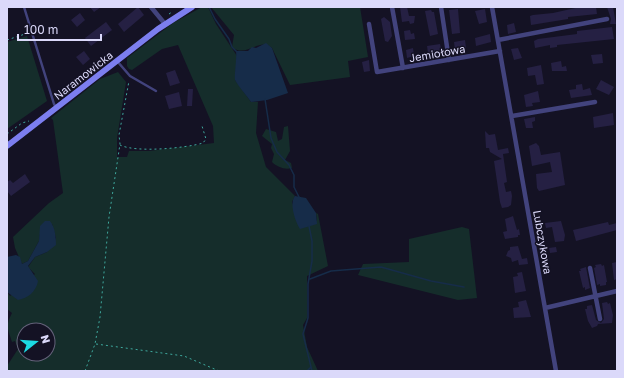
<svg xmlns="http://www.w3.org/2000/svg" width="624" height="378" font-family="'Golos Text',sans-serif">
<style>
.green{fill:#152d2b;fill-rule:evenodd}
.water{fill:#162c49}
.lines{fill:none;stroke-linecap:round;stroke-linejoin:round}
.stream{stroke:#162c49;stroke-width:1.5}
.building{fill:#252043}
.path{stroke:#3ea99e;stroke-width:1;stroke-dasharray:2 3;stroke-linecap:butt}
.lane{stroke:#42437d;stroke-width:2.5}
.street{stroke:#42437d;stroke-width:4.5}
.secondary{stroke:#7c7eef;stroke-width:6}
.labels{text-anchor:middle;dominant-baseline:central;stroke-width:3;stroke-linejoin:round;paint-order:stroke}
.street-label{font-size:11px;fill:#dbd9fa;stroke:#141224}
</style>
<rect width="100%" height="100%" fill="#141224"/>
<path class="green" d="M202,7H208L216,24L237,56L235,80L251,102H258L256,133L266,167L295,196L292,202L293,205L317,221L316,213L318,214L328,266L307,276V318L303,325L307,347L318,371H7V366L18,349L15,341L12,342C8,329 5,326 12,313L7,309V292L10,296L35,274L28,267L35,257L47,252L56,238L52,224L41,226L39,241L28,261L22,264L15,248L13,237L49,203L63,193L53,120L51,118L100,79L118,72L126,82L117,138V157H127L129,151H149L214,143L213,126L178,45L162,49L132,70L129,69L127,66V58L173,23ZM24,330H48V354H24Z
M211,7H360L368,57L348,61L350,77L290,85L272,48C260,36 246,59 232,47L234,35Z
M27,36L47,101L7,129V42Z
M288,126L290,151L285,160L291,163L292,168C285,170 277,167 272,162L274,154L271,148L272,144L262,136L266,129L276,132L278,141L282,139L284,127Z
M462,227L469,229L477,298L458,300L358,275L363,264L409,262V239Z"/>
<path class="water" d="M266,43L272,48L288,93L267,100L251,102C246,95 239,87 235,80C234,77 237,57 236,51H248L252,47L256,48Z
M295,196L306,198L316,213L317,224L300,229C295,221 289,203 295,196Z
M45,221H50C55,227 56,237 56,245L47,252L35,257L28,266L38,281C36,292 28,298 18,300L7,292V257L16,255L20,257L22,264L28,261L39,241L40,226Z"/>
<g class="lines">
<path class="stream" d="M209,7L215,19L229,39L232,47L237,52
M265,99L271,138L277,152L289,165L294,175V187L299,197
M309,226L312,241V261L308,284V318L303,334L312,371
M310,279L331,271L381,267L431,281L464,287
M307,371L311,367"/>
</g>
<path class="building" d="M90,7H101L94,12Z
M138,7L144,15L124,32L118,24Z
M400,7H407L409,16H415L414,23L410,24L409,21L402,22Z
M580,7H596L597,14L568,17V19L531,25L530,16L533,15L553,13Z
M607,7H613L616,24H610L611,19Z
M458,9L460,33L452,34L449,10Z
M485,9L487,22L479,24L475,11Z
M431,10L432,12H434L438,34L430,36L425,11Z
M80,13L85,20L77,27L71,20Z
M384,17L390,22L392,36L388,42L385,41L381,19Z
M106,22L112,30L91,46L85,38Z
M514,23L516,32L508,34L507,25Z
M612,27L614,39L557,45V47L550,48V45L535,48L534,41L538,39L577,34V31Z
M410,30L411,34L414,33L415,39L405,40L404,31Z
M490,34L491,42L476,46L475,38Z
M465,40L466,48L455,50L454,42Z
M440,44L442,53H428L427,46Z
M413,48L414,56L407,58L406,50Z
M518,48L522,58L514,60L511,49Z
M84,51L90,59L83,65L76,57Z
M602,54L603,63L593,64L591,55Z
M369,60L370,71L364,72L362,62Z
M561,61L562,67L566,66L567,71H552L551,63Z
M541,65L544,84L537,85L535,75L528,76L527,68Z
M175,70L180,83L170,86L166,73Z
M601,80L614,87L609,95L596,89Z
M582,84L583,90L590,88L592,95L571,98L569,90L576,89V85Z
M188,89H193L192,106H187Z
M538,91L540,102L532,103L533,106L526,107L524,95Z
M179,92L182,106L169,109L165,96Z
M613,113L614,125L594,128L593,117Z
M535,117V121L532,122L533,128H526L524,119Z
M485,131L489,135L495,134L498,150L508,148L509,153L503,154L507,182L504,183L506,192L511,191L512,196L511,205L508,207L502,208L500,202L494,161L502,159L490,152L489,148H486Z
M536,143L539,146L541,155L560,152L565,185L539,191L537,188L536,174L552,172L550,162L532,166L529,146Z
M25,174L30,182L11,196L7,191V182L10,180L13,183Z
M513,216L517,230L519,229L520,235H518V237L505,239L503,232L507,231L505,219Z
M561,221L565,235L564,241L555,242L552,227L546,228L545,223Z
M608,222L609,225L617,223V230L576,241L573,230Z
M518,246L522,259L527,258L528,264L519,265L518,260L512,262L511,258L506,256L508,251L510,250V247Z
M556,247L557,252L550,253L549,248Z
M617,262V279L614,280L612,263Z
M601,264L602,266L604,265L607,282H606V285L600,286V284L597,285L594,268L596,267L595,265Z
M586,267L590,288L585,290V287L583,288L579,271H581L580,269Z
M522,272L526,291L515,293L513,277L518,276L517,273Z
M526,300L531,317L514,318L513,308L519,307L518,302Z
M607,302L608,304L610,303L613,315L612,323L598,324L597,326L592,328L588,321L585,309H587V306L592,305L596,320L601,323L604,319L602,303Z"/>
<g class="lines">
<path class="path" d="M169,14L172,12
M7,40L28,33
M7,134L22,123L29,121
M120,145C136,153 186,148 203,143L206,139L202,126
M96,344L184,356L219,371
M85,371L95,344L100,317L109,217L120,144L119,135L129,81"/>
<path class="lane" d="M24,7L54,104L56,107
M117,61L130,76L156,91"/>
<path class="street" d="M151,7L165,24
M392,7L403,68
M441,7L449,60
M492,7L556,371
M369,24L377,72L500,51
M498,40L607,19
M512,116L595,102
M590,268L600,319
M545,308L617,291"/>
<path class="secondary" d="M7,146L158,29L192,7"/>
</g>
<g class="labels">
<g class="street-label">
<text transform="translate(437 53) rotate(-10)">Jemiołowa</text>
<text transform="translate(83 75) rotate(-38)">Naramowicka</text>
<text transform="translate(543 242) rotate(80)">Lubczykowa</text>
</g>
</g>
<rect width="624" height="378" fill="none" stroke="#dbd9fa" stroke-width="16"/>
<g transform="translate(36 342) rotate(73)"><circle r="19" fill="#141224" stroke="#64627a"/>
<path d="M0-3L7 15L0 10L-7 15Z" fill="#1cd9e3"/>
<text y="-6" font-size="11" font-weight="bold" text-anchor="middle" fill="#dbd9fa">N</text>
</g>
<path d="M18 34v6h83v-6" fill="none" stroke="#dbd9fa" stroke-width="2"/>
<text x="24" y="34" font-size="12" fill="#dbd9fa" stroke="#141224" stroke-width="3" paint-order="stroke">100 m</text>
</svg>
